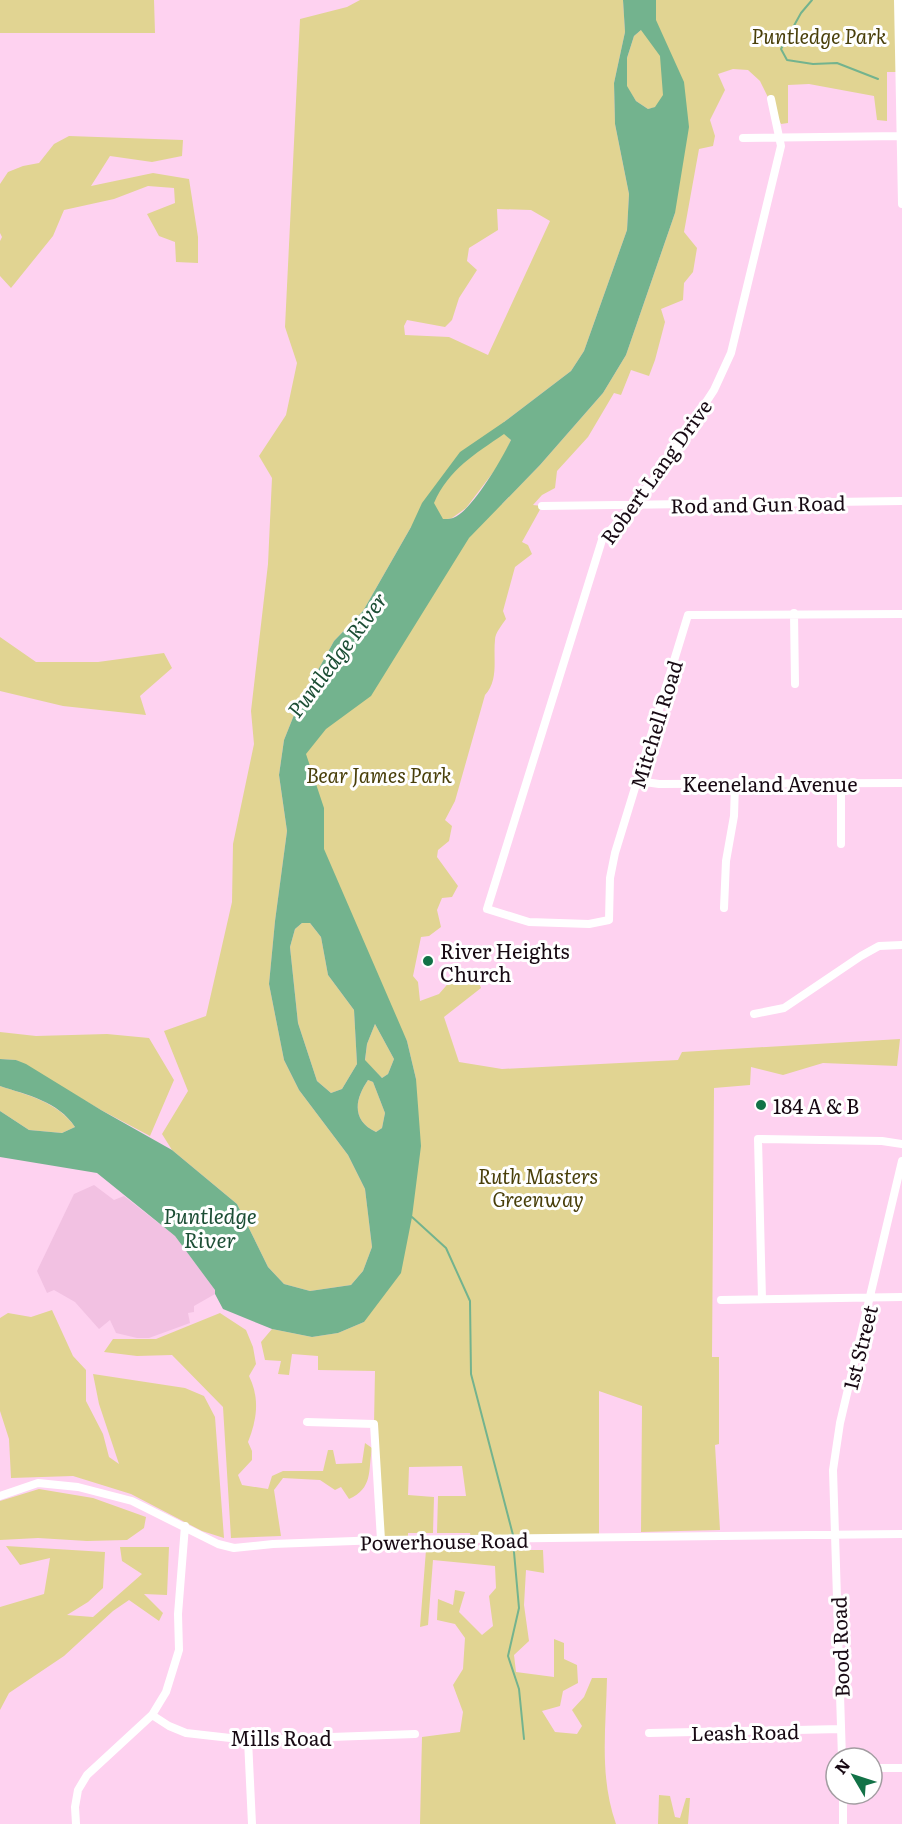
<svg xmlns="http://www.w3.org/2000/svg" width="902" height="1824" font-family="Literata,serif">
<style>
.built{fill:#f2c1e2}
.green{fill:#e1d492;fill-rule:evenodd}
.water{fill:#73b38e;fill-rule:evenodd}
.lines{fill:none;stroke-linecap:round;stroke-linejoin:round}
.stream{stroke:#73b38e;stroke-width:2}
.minor{stroke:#fff;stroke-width:8}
.poi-dot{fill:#127247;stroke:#fff;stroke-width:2}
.labels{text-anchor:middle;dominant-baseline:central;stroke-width:6;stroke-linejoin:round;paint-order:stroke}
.park-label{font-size:20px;font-style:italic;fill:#493f0a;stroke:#fff}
.street-label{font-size:20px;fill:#170913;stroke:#fff}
.poi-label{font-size:20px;fill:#170913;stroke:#fff;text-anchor:start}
.water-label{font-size:21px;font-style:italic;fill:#1c4e35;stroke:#fff}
</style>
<rect width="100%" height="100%" fill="#fed2f0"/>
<path class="built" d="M94,1185L114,1200L124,1196L175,1236L215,1290V1294L194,1306V1312L188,1313L190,1323L149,1338H137L116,1333L110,1320L99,1329L75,1302L54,1290L47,1293L37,1271L74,1194Z"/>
<path class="green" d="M0,0H154L155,33H0Z
M360,0H623L625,32L614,83L615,124L629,194L627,230L584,351L571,371L504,422V433L511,440L501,462L466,508L452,518L411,527L363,611L334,641L296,710L284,740L279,775L287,831L275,921L269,984L284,1060L299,1090L348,1155L365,1189L372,1247L363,1271L351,1285L310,1291L284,1284L268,1267L237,1204L172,1150L162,1134L188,1091L164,1031L206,1016L232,902L233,844L254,744L251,711L268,564L272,478L259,456L286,415L297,363L285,327L300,19L347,7ZM497,209L531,210L550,221L488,355L449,337L405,335L404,326L407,320L445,327L452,320L459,298L477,270L467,261L469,248L498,230Z
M651,0H898L899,72H887V121L877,120L874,96L809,84L788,85V123L781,124L760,81L748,70L733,69L718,74L725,90L710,120L715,136L713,146L699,149L684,232L697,248L693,272L684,283L683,300L661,309L665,322L655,360L649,376L631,370L621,395L614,393L588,437L557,471L555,488L542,495L533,505L542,506L522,542L528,545L532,554L515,567L503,611L506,619C502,625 495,633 495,640C493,659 499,680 485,695L455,801L445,820L452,826L449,841L438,850L437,857L458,886L452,897L442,898L437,910L441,927L429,936L421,937L413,976L418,982L420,1001L439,994L452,979L477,978L481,988L444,1017L459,1062L502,1069L678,1060L682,1052L900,1039L897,1066L823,1063L783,1075L751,1067L750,1085L714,1088L712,1357H719V1444L715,1445L720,1530L641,1532L642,1406L599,1391V1538L471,1539L470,1533H437L438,1496H466L462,1466L409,1467L408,1495L434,1497L433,1533H408V1540H381L374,1424L375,1371L318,1370V1356L292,1354L289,1375L278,1374L281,1361L265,1360L261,1342L272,1329L312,1337L338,1333L364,1322L416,1079L407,1041L317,866L301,767L306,742L495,504H502L540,465L603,393L626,355L675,213L656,107L648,109L636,101L627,87V58L634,36L641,30Z
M69,136L183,140L182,156L152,162L110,156L91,186L153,173L189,179L198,237V263L176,262L175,242L159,236L147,214L175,203L174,188L148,186L114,199L64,210L53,236L11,288L0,276V241L2,237L0,233V184L8,172L23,166L39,163L54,144Z
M0,637L36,662H98L164,653L172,668L140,696L146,715L63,706L0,691Z
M302,923H310L321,937L328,975L354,1010L357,1064L342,1089L331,1093L317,1081L298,1023L290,947L295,929Z
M375,1024L394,1059L388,1074L382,1078L365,1061L367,1044Z
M0,1032L36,1036L107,1034L149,1038L174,1080L150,1136L101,1110L16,1060L0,1059Z
M368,1080L373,1082L385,1113L382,1128L376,1132C351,1120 355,1099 368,1080Z
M0,1086C27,1095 58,1102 75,1127L62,1133L29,1130L0,1111Z
M52,1310L73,1356L86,1370V1401L103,1434L109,1457L119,1464L99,1404L93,1374L185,1388L204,1396L215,1417L224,1538L202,1531L131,1494L73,1476L11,1478L9,1439L0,1411V1318L8,1313L31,1317Z
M220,1313L246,1330L253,1347L256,1364L249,1376C260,1398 257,1420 248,1442L252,1451V1460L238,1475L242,1485L268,1489L272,1476L283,1471H323L328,1450H333L336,1464L362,1463L365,1443L372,1448C368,1472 373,1488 349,1499L341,1487L335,1490L320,1480L283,1478L274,1490L281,1536L231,1538L223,1407L172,1355L137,1356L104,1352L113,1339H156Z
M39,1489L93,1498L146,1517L144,1528L127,1540L87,1541L38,1538L0,1540V1501Z
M6,1546L105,1552L103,1588L88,1602L67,1615L93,1617L142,1574L122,1561L120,1547H169L167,1595L144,1594L163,1613L159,1621L129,1600L113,1611L64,1656L9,1693L0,1710V1607L44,1594L50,1558L20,1565Z
M426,1550H543L544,1573L526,1570L524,1605L529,1641L514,1655L516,1672L554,1677V1639L564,1643V1659L577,1665L578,1683L563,1691L560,1706L542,1711L555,1732L577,1734L582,1726L572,1710L584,1697L592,1678H607C606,1728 599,1776 616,1824H420L422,1737L460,1732L463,1712L453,1685L463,1669L465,1638L455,1624L437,1620L438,1599L453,1605L455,1590L465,1592L459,1612L482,1635L493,1626L489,1596L496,1588L495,1566L433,1560L428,1625L420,1627Z
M659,1795L670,1796L675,1817L680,1818L686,1798H690L688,1824H658Z"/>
<path class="water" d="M623,0H656V20L684,82L689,127L675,213L626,355L603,393L540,465L469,538L371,696L326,729L306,754L324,808V849L407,1041L416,1079L421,1146L412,1217L401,1273L364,1322L338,1333L312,1337L272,1329L223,1309L215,1294V1290L175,1236L97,1173L0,1157V1111L29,1130L62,1133L75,1127C58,1101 27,1095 0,1086V1059L16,1060L26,1064L101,1110L172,1150L237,1204L268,1267L284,1284L310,1291L351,1285L363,1271L372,1247L365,1189L348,1155L299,1090L284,1060L269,984L275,921L287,831L279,775L284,740L296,710L334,641L363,611L411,527L422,503L460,452L504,422L571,371L584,351L627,230L629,194L615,124L614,83L625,32ZM641,30L660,56L663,95L655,107L648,109L636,101L627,86V58L634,36ZM504,434L511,440C502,459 472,511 453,518C451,519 444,519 443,519L434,503C449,469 475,454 504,434ZM302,923H310L321,937L328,975L354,1010L357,1064L342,1089L331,1093L317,1081L298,1023L290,947L295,929ZM375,1024L394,1059L388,1074L382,1078L365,1060L367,1044ZM368,1080L373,1082L385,1113L382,1128L376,1132C351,1120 355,1099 368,1080Z"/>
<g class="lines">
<path class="stream" d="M812,0L801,13L781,49L787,60L813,64L837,63L878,79
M412,1217L446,1248L470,1301L471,1374L513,1535
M513,1541L519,1608L508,1656L519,1689L524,1739"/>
<path class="minor" d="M898,0L902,204
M771,99L781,146L731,353L714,390L661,471L602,540L487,909L529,922L589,924L609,920L610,878L615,853L688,615L902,614
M743,138L902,136
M542,506L902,501
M794,613L795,684
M638,781L659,784L902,783
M841,782V844
M724,908L726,861L734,816L735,784
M754,1014L784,1008L861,956L879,946L902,945
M762,1299L758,1139L882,1141L902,1144
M721,1300L902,1297
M307,1422L374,1424L381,1540
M0,1496L38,1483L78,1487L132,1501L218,1544L234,1548L273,1544L381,1540L902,1534
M152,1715L169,1726L186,1733L248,1740L415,1734
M649,1733L841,1729
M248,1740L252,1824
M842,1758L833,1470L840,1423L902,1161
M872,1768H902
M843,1794V1824
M76,1824L75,1807L78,1790L87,1775L152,1715L166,1692L179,1650L178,1614L185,1526"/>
</g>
<g class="poi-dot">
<circle cx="428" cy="961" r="6"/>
<circle cx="761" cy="1105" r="6"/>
</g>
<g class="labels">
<g class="park-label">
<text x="819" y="35">Puntledge Park</text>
<text x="379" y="774">Bear James Park</text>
<text x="538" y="1175">Ruth Masters<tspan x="538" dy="23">Greenway</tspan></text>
</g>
<g class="street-label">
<text transform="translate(655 471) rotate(-54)">Robert Lang Drive</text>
<text transform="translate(758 503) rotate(-1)">Rod and Gun Road</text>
<text transform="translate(655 724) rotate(-73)">Mitchell Road</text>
<text x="770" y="783">Keeneland Avenue</text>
<text transform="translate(859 1347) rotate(-76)">1st Street</text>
<text transform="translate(444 1540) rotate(-1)">Powerhouse Road</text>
<text transform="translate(839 1647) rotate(-92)">Bood Road</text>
<text transform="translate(745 1731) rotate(-1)">Leash Road</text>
<text x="281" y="1737">Mills Road</text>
</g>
<g class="poi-label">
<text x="440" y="950">River Heights<tspan x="440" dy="23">Church</tspan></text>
<text x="773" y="1105">184 A &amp; B</text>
</g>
<g class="water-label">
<text transform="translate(336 654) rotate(-53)">Puntledge River</text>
<text x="210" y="1214">Puntledge<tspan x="210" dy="24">River</tspan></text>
</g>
</g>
<g transform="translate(854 1776) rotate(309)"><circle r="28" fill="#ffffff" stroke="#a29da1" stroke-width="1.5"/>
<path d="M0-4.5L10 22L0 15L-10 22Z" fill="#127247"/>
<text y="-9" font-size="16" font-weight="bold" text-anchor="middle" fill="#170913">N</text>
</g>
</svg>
